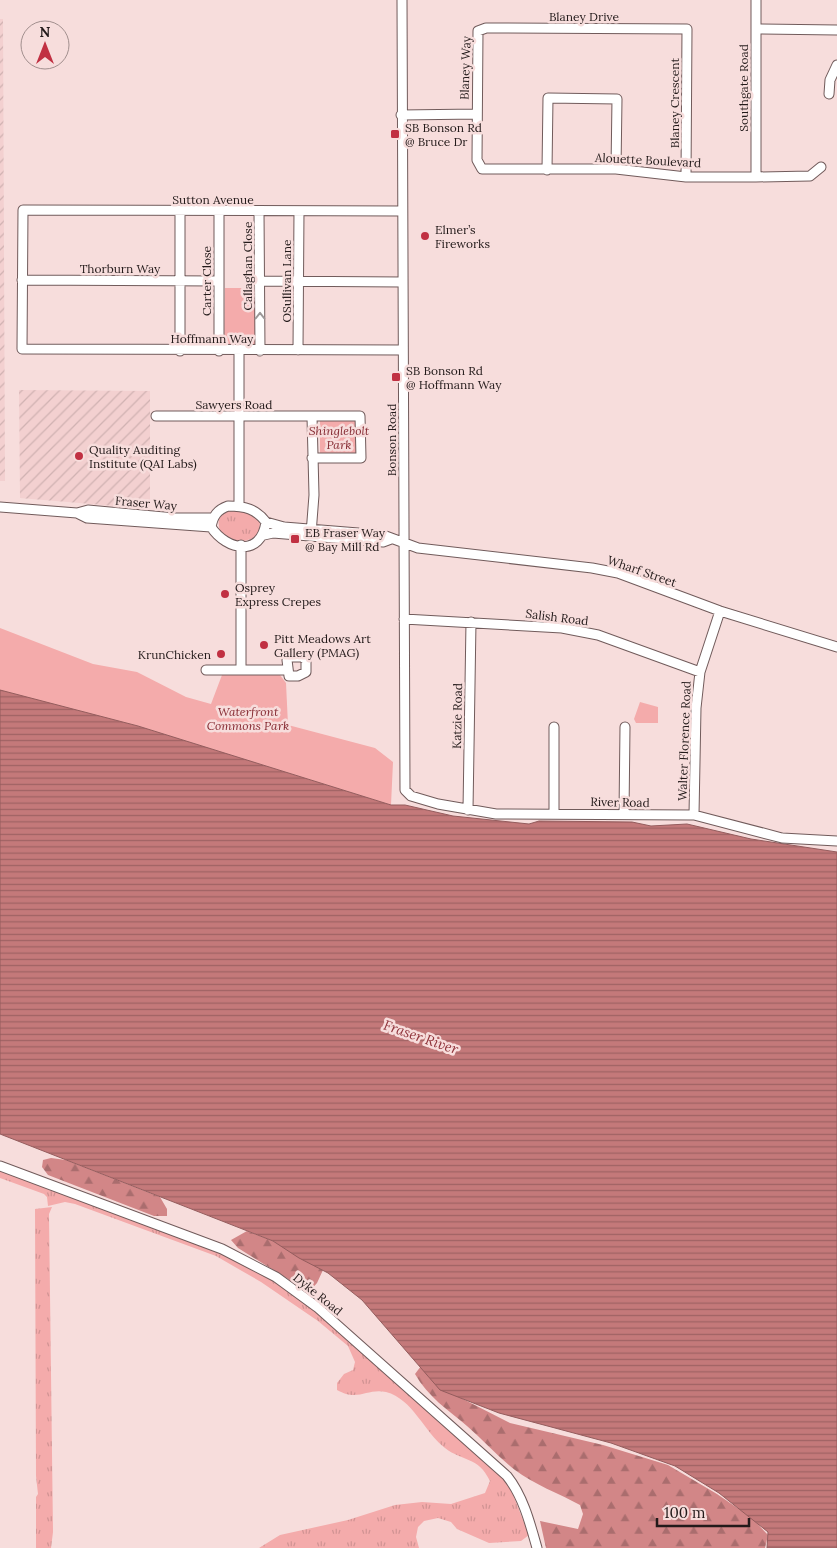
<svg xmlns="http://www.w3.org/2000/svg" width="837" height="1548" font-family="Lora,serif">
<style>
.industrial{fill:url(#industrial-furrows)}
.grass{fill:url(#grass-tufts)}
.forest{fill:url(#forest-firs)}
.park{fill:#f4abab}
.water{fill:url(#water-rules);stroke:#945c5d}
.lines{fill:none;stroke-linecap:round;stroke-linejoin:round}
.minor-casing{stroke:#715b5b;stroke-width:11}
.minor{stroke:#fff;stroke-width:9}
.oneway{stroke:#9c9898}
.poi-dot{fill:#c13042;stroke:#f7dddc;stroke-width:2}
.labels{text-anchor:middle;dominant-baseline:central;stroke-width:5;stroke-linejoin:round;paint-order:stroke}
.street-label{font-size:12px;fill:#231a1a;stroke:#f7dddc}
.poi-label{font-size:12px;fill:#231a1a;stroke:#f7dddc;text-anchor:start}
.park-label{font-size:12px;font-style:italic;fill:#862b33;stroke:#f7dddc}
.water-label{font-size:14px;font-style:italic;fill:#90343b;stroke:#f7dddc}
</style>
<defs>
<pattern id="industrial-furrows" width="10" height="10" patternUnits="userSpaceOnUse" patternTransform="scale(1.25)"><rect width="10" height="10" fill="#f3d0d0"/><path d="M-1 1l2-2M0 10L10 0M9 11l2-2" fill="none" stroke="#d0b2b2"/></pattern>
<pattern id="grass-tufts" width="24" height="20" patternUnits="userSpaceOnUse" patternTransform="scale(1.25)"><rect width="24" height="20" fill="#f4abab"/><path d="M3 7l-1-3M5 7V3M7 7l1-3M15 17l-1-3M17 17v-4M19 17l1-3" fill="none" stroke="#d19393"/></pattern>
<pattern id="forest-firs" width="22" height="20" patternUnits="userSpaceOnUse" patternTransform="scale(1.25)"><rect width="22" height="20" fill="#d28687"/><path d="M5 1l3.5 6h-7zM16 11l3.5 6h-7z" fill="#aa6d6e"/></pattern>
<pattern id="water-rules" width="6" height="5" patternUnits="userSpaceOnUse" patternTransform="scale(1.25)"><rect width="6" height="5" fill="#c4797a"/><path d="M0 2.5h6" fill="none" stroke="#9f6263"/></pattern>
</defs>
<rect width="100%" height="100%" fill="#f7dddc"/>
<path class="industrial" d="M0,19H3L5,481H0Z
M19,390L150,391V509L20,498Z"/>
<path class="grass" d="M227,510L250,512L260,521L259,535C241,546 215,545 219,517Z
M0,1168L245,1262L296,1294L508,1482L529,1535L521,1541L489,1543L457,1529L451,1522L438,1518L424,1521L418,1527L416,1537L419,1548H259L280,1535L348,1520L395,1505L422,1502L451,1504L485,1493L490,1481C478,1456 463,1462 445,1448C424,1432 413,1399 386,1392C367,1388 358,1402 337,1390V1383L344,1374L353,1370L355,1362L348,1346L318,1321L261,1282L216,1256L75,1204L65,1202L48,1206L47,1197L44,1194L0,1178Z
M52,1207L49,1214L53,1532L51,1548H36V1497L38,1494L36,1476L35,1209Z"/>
<path class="forest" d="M51,1158L66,1160L160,1197L167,1209V1216H154L48,1175L42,1167L43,1160Z
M247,1231L273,1241L323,1270L317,1283L309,1292L238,1248L231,1240Z
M421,1366L459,1397L510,1423L603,1445L668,1465L717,1494L752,1518L768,1535L765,1548H546L540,1521L578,1529L583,1514L580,1505C560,1494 533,1484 515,1470C498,1457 483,1440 467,1426C448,1410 428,1397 415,1374Z"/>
<path class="park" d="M225,288H258V345H224Z
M357,419L358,454H320V420Z
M0,628L93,664L137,672L186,697L211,704L222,675H280L286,683L288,725L375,748L393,762L391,805L138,726L4,692L0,690Z
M640,702L658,707V723H636L634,719Z"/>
<path class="water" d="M0,690L138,726L391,805H405L453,816L529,824L539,821L632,822L651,826L687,824L751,839L837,852V1548H767L768,1532L719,1493L675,1466L611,1443L499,1413L440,1390L362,1300L328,1273L299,1258L273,1241L0,1134Z"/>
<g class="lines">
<defs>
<path id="minor" d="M402,0L405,790L411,796L438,804L496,814L694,815L782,838L837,841
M756,0V177
M756,29L837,30
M829,94L830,80L837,65
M401,115L477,114
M547,170L548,98L617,99L616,169
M686,177L687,29L486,28L478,31L477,160L482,169H616L686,177H756L810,176L821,167
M180,211V351
M219,211V351
M259,211L260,351
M402,211L23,210L22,349L403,350
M22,280L218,281
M260,281L402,282
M298,350L299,211
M156,416H360L361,458H312
M228,506C245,506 256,509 266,522C261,557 227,551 211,527C213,516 217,510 228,506Z
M239,506V351
M0,507L77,513L88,510L175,518H212
M77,513L87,518L211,527
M266,522L284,527L383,535L418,548L592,568L618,573L720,611L837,647
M311,534L314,495L312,417
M264,535L273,533L383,542L391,539
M241,545V670
M404,619L562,628L598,635L700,672
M290,657H302L306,660V672L298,676H289L287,660Z
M206,670H287
M554,727V814
M468,810L471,622
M624,814L625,727
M694,815L696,708L700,672L720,611
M0,1166L222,1249L276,1277L317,1307L507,1476C523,1496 530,1523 537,1548"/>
</defs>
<use href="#minor" class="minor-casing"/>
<use href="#minor" class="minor"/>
</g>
<defs><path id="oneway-chevron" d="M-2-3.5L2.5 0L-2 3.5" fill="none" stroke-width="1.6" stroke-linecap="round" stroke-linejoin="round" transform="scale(1.25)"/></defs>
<use class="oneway" href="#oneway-chevron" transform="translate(260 316) rotate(-90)"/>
<g class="poi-dot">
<rect x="390" y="129" width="10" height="10" rx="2.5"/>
<circle cx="425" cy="236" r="5"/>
<rect x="391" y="372" width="10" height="10" rx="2.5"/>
<circle cx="79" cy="456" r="5"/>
<rect x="290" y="534" width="10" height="10" rx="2.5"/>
<circle cx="225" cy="594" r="5"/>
<circle cx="264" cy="645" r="5"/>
<circle cx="221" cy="654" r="5"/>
</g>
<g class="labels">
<g class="street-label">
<text x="584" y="16">Blaney Drive</text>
<text transform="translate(465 68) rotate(-88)">Blaney Way</text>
<text transform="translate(743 88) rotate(-90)">Southgate Road</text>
<text transform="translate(674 103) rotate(-90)">Blaney Crescent</text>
<text transform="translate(648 160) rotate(3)">Alouette Boulevard</text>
<text x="213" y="199">Sutton Avenue</text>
<text transform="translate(247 266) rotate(-90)">Callaghan Close</text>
<text x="120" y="268">Thorburn Way</text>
<text transform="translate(206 281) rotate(-90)">Carter Close</text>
<text transform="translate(286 281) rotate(-90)">OSullivan Lane</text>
<text x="212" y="338">Hoffmann Way</text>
<text x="234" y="404">Sawyers Road</text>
<text transform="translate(391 440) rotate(-90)">Bonson Road</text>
<text transform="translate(146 503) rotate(5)">Fraser Way</text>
<text transform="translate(642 571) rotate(19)">Wharf Street</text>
<text transform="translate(557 617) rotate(7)">Salish Road</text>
<text transform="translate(457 716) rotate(-89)">Katzie Road</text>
<text transform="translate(684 741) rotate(-88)">Walter Florence Road</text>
<text transform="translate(620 802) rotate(1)">River Road</text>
<text transform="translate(318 1294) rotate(39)">Dyke Road</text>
</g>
<g class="poi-label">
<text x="405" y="127">SB Bonson Rd<tspan x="405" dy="14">@ Bruce Dr</tspan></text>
<text x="435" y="229">Elmer’s<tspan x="435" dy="14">Fireworks</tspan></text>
<text x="406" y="370">SB Bonson Rd<tspan x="406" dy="14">@ Hoffmann Way</tspan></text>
<text x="89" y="449">Quality Auditing<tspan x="89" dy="14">Institute (QAI Labs)</tspan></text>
<text x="305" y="532">EB Fraser Way<tspan x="305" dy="14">@ Bay Mill Rd</tspan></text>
<text x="235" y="587">Osprey<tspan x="235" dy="14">Express Crepes</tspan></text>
<text x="274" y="638">Pitt Meadows Art<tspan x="274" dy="14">Gallery (PMAG)</tspan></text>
<text x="211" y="654" text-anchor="end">KrunChicken</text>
</g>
<g class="park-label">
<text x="339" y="430">Shinglebolt<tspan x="339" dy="14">Park</tspan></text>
<text x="248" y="711">Waterfront<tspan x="248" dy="14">Commons Park</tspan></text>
</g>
<g class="water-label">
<text transform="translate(421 1037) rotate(19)">Fraser River</text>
</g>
</g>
<g transform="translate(45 45)"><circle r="24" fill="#f7dddc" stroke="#a28f8e"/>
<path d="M0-4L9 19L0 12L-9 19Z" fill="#c13042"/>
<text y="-8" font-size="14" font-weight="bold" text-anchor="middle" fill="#231a1a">N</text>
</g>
<path d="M657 1518v8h92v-8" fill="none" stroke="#231a1a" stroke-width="2.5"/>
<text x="664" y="1518" font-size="15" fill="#231a1a" stroke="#f7dddc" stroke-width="4" paint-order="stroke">100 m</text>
</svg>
